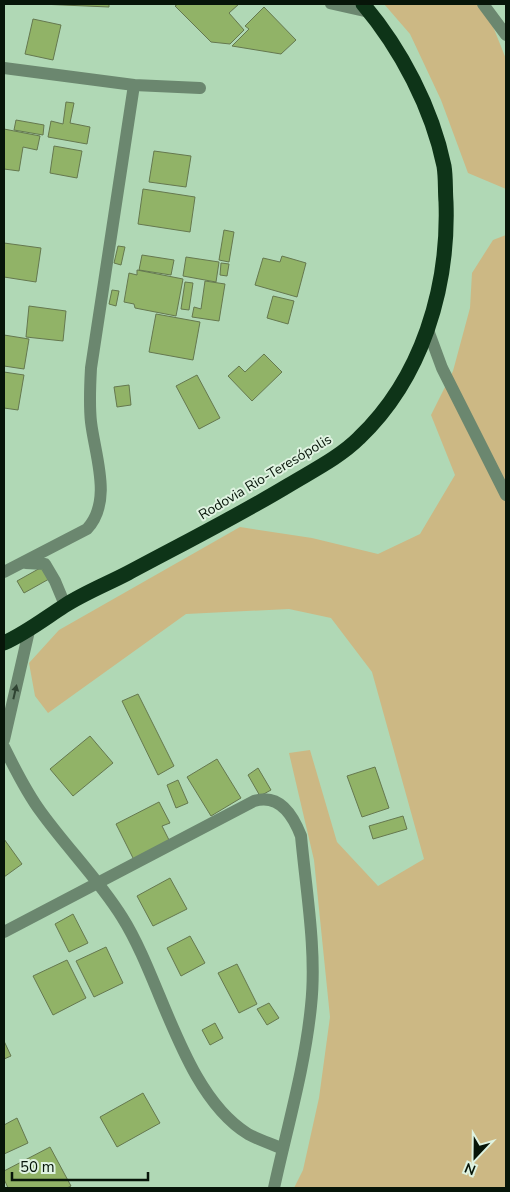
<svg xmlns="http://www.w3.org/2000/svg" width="510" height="1192" font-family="'Nunito Sans',sans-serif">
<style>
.green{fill:#ccb884}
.building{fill:#91b367;stroke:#65784f}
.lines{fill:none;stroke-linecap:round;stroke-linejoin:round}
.lane{stroke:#6b876f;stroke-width:10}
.street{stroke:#6b876f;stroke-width:12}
.highway{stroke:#0e3418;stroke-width:15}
.oneway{fill:#2f4332}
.labels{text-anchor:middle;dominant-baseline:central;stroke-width:4;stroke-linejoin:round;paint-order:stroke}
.street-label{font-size:14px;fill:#071509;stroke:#dff3e1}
</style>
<rect width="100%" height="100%" fill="#b0d8b5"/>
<path class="green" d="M384,4H484L506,59V189L468,173L441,100L410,34Z
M506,235V1188H294L303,1170L319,1098L330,1017L314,860L289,753L310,750L337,842L378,886L424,859L372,672L331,618L289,609L186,614L48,713L35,696L29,663L59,630L240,527L312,538L378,554L420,534L455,475L431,415L453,371L470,308L472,273L493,240Z"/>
<path class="building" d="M40,4H109V7Z
M178,4H239L229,13L244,30L230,44L211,42L175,6Z
M264,7L296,40L281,54L232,46L249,29L245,26Z
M33,19L61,25L53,60L25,54Z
M66,102L74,103L70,123L90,127L87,144L48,137L51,121L63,124Z
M16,120L44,125L43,135L14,130Z
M4,129L40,136L37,150L23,147L19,171L4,169Z
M54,146L82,151L77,178L50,173Z
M154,151L191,156L186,187L149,182Z
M143,189L195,197L190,232L138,224Z
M224,230L234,232L229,262L219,260Z
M4,243L41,248L36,282L4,277Z
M118,246L125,247L121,265L114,263Z
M142,255L174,260L171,275L139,270Z
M282,256L306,263L297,297L255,285L263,258L280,262Z
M186,257L219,262L216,282L183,276Z
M221,263L229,264L227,276L220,275Z
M137,270L183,279L176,316L135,308L134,304L124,302L129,273L137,275Z
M205,281L225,284L219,321L192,317L194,307L201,309Z
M185,282L193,283L189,310L181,309Z
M112,290L119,291L116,306L109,304Z
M273,296L294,301L288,324L267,318Z
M29,306L66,311L63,341L26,337Z
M156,314L200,322L193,360L149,352Z
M4,335L29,339L24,369L4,366Z
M264,354L282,372L252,401L228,376L239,366L245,372Z
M4,372L24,375L18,410L4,408Z
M197,375L220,418L199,429L176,386Z
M129,385L131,405L117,407L114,387Z
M42,567L49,579L24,593L17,581Z
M138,694L174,766L158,775L122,701Z
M90,736L113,763L73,796L50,769Z
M217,759L241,798L211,816L187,777Z
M375,767L389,808L362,817L347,776Z
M258,768L271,790L260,796L248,775Z
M178,780L188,803L176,808L167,785Z
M159,802L170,823L162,826L170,842L134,860L116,824Z
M403,816L407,829L373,839L369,826Z
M4,839L22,864L4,877Z
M170,878L187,909L153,926L137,896Z
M73,914L88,943L69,952L55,924Z
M190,936L205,963L181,976L167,948Z
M106,947L123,983L94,997L76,961Z
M67,960L86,998L53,1015L33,976Z
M237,964L257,1004L239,1013L218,973Z
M269,1003L279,1018L267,1025L257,1009Z
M215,1023L223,1038L210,1045L202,1030Z
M4,1041L11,1056L4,1059Z
M143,1093L160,1123L117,1147L100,1117Z
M17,1118L28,1143L4,1154V1125Z
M50,1147L71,1186L67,1188H8L4,1179V1171Z"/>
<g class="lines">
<path class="lane" d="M330,4L370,13"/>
<path class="street" d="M483,4L506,35
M4,68L134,85L200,88
M428,330L442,368L506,495
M26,563L45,564L55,581L65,605
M4,572L87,529C113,501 95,456 91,422C89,404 90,386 91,368L134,85
M4,740L29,631
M4,747C15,769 26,792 41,812C67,848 99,880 122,917C162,980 183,1094 248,1134C259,1140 272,1144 283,1149
M4,932L254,801C279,793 293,815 301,836C306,890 317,952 311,1006C305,1067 287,1128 274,1188"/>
<path class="highway" d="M4,643C26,633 44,619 64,606C84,593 107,584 128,573C182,544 236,517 289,485C312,471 340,457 359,438C422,378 449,288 446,202C445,190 446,178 444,166C432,108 401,49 363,4"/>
</g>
<defs><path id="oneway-solid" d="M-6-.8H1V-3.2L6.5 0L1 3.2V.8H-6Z" transform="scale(1.25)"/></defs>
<use class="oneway" href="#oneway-solid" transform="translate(15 692) rotate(-77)"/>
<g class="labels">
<g class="street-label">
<text transform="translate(265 477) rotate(-31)">Rodovia Rio-Teresópolis</text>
</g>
</g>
<rect width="510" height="1192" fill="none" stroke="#071509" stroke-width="10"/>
<g transform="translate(475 1157) rotate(202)" stroke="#dff3e1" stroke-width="4" paint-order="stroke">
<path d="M0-4L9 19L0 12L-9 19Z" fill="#071509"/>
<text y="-8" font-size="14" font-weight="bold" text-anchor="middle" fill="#071509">N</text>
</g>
<path d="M12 1172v8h136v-8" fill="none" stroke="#071509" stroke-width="2.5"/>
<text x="20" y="1172" font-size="15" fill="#071509" stroke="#dff3e1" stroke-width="4" paint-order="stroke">50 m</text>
</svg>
